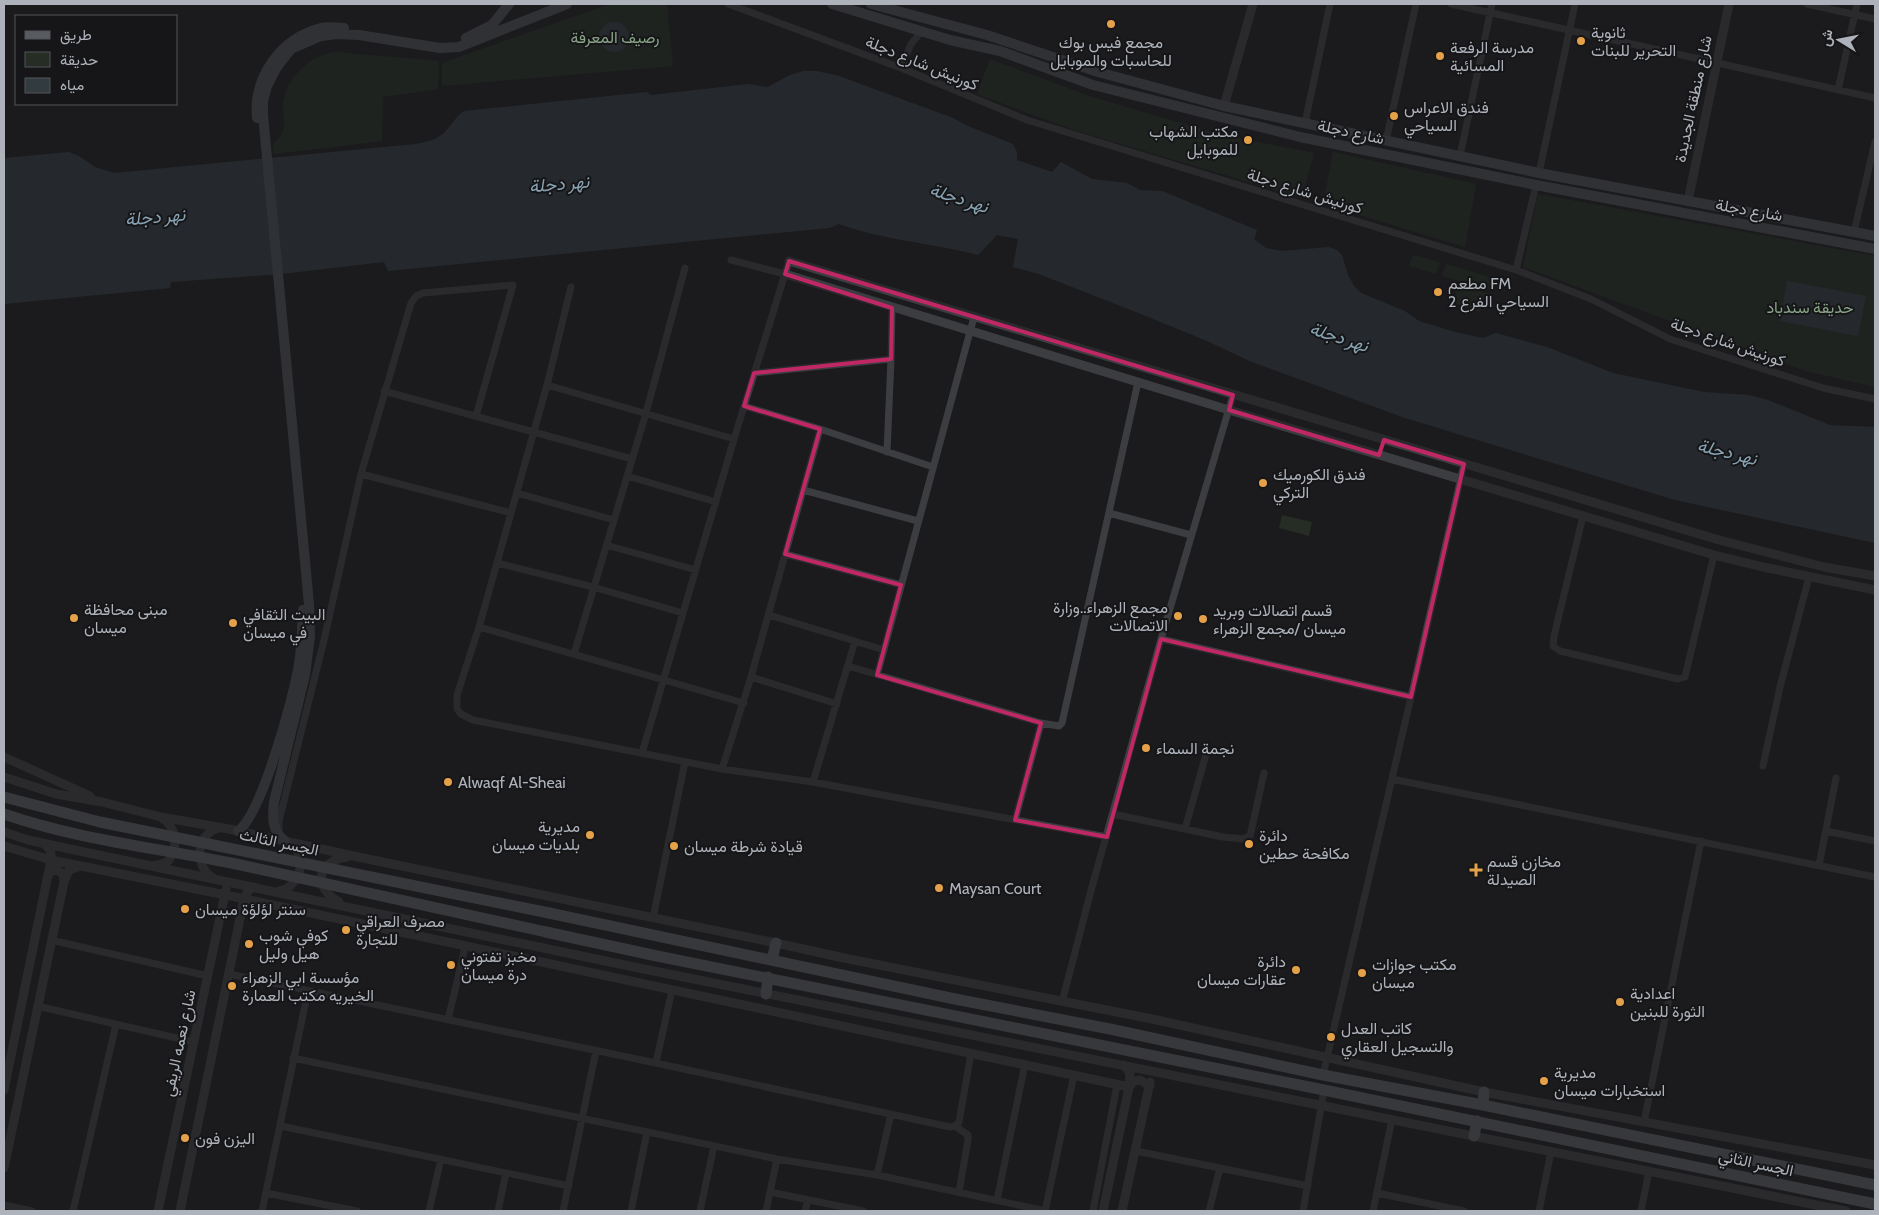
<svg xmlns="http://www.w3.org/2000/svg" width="1879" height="1215" font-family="Cabin,Vazirmatn,sans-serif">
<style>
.green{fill:#252d25}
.water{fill:#313b40}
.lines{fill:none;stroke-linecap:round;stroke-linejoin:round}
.minor{stroke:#3c3d41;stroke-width:7}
.tertiary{stroke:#3c3d41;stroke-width:9}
.secondary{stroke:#4a4c51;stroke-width:10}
.primary{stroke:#585b60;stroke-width:11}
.primary-bridge{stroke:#585b60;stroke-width:11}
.marked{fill:none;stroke:#c02865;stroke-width:4;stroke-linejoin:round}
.poi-dot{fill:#e5a14a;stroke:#161618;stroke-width:2}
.labels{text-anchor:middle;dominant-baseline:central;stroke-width:4;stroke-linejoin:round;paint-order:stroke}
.poi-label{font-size:16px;fill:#aeb3bb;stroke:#161618;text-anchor:start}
.park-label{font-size:16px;fill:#88a487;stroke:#161618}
.street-label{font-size:16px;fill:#aeb3bb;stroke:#161618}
.water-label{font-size:18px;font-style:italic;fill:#88a3b3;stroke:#161618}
</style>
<rect width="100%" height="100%" fill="#1b1b1d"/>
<path class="green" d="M610,4H667L673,66L442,86V63Z
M336,52L439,61L438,89L383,97L382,141L273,154L274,142C291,130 281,120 283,103C287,77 311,54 336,52Z
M990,59L1089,96L1221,135L1314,153L1302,198L1071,129L977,94Z
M1333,152L1476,184L1465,247L1323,204Z
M1538,194L1875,256V387L1806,371L1523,267Z
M1413,255L1440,262L1436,274L1409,266Z
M1446,264L1493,278L1490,289L1442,276Z
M1454,284L1489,294L1480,312L1453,303L1456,297Z
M1282,515L1312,522L1309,536L1279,528Z"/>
<path class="water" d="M599 37a15 15 0 1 1 30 0a15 15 0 1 1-30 0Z
M803,71H817L839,76L953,118L968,126L1013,144L1017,152V160L1052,172L1061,162L1092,179L1127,183L1140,190L1162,191L1257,230L1254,239L1266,248L1282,251L1329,247L1337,250L1342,255L1348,275L1354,286L1361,293L1405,311L1419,321L1455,332L1483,338L1496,333L1547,347L1613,373L1704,392L1749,395L1768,400L1830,425L1875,427V543L1675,500L1405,418L1252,362L1207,341L1146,316L1039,274L1013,267L1018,239L997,235L978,255C932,243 883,240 839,224L829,228L388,271L384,262L281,274L171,282L170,288L4,304V158L69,152L79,156L95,167L114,173L416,144C426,142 437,140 445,132C452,125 456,116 464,111L647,92L651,95L748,84L768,87L788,76Z
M1787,281L1866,296L1858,336L1780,321Z"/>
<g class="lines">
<path class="minor" d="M728,4L901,68L1027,120L1516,270L1591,299L1670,339L1823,388L1875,399
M1451,4L1875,98
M1807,4L1875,19
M901,68L911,44L922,31
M1838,90L1857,4
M1305,123L1330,4
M1386,141L1416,4
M1460,156L1492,4
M1539,173L1575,4
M1854,232L1875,142
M731,260L785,274
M1516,270L1536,185
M571,287L547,385L479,627L457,695V709L461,714L473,720L722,769L813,782L1107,837
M754,373L891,359L892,308
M547,385L734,439
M384,391L632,459
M744,406L820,429L933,467
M887,452L891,359
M361,474L511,513
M627,476L716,502
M803,490L918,521
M517,493L614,520
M1109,513L1191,535
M1583,516L1554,636L1553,646L1560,651L1678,679L1685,677L1714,555
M606,545L696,570
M785,554L901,585
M497,563L593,587L683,613
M769,615L884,650
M479,627L744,703
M1161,639L1411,697L1464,464
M574,654L646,413L685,268
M848,666L1041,723L1059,726L1062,723L1138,382
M877,675L974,317
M751,677L837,704
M642,753L734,439L789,261
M1763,766L1780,687L1809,577
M722,769L751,677L820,429
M1392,779L1875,877
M813,782L855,641
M1113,814L1223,837L1243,839L1250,836L1264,773
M1015,820L1041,723
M1185,829L1207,751
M1826,831L1875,841
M279,832V821L325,636L361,474L411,303L416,296L423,293L513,285L476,416
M1819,865L1836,778
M653,918L685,762
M51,940L208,976
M229,974L656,1063L950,1127L955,1126L959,1122L971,1053
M1062,1002L1092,887L1161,639L1233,395
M37,1006L194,1042
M448,1020L465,947
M293,1058L777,1159L877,1175L1046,1211
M656,1063L672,990
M1323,1075L1411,697
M1644,1122L1701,841
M281,1126L569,1186
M955,1126L968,1135V1140L959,1192
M1136,1151L1308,1186
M877,1175L891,1114
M770,1192L863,1211
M266,1193L357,1211
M1377,1193L1464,1211
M997,1200L1025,1064
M4,1205L32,1211
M73,1211L116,1024
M262,1211L308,991
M429,1211L441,1159
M498,1211L506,1173
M563,1211L596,1051
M631,1211L647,1132
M700,1211L714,1146
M766,1211L777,1159
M805,1211L808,1200
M1045,1211L1074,1075
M1093,1211L1117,1085
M1209,1211L1220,1168
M1303,1211L1324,1090
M1373,1211L1392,1119
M1539,1211L1551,1152
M1641,1211L1649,1171"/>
<path class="tertiary" d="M1224,106L1253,4
M1688,201L1729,4
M789,261L1719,540L1824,567L1875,576
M785,274L1229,410L1714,555L1768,568L1875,590
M4,757L90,796
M4,777L56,794L102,802L161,817L229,829L363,858L776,943L844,958L1157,1020L1484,1092L1875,1165
M4,832L28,840L84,852L634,967L1846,1211
M4,846L51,860L226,895L1129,1087L1134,1081L1140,1080L1150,1086
M153,866C158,865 164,864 168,861C179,848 176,826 162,818
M47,878L51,871L57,870L63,874L64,882
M213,878C194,867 195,834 219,828
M279,891C301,887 309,855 289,843
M339,902C312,887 317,861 347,857
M4,1090L51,860C52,852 50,848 43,843
M4,1168L64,882L69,870L78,867
M158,1211L226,889
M180,1211L244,899L248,891L254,887
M1103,1211L1129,1087L1130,1073L1124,1065
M1122,1211L1150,1082"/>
<path class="secondary" d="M832,4L950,40L1000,51L1093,85L1300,137L1536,185L1875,249
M871,4L987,35L1098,72L1224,106L1539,173L1875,236
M466,38L492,25L509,4
M257,118C253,77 281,38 321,28C327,26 336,28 344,28
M238,831C262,814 294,696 299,664C302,646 302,628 303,610
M285,841C272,831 272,818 274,802L305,675L310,636L309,604L263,115V101L267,86L277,67L291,49L321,36L337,34L359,35L440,48L459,47L567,4"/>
<path class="primary" d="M549,913L955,999L1110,1029L1323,1075L1483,1105L1875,1185
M546,932L657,956L1324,1090L1875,1204
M772,960L776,943
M766,994L768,977
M1483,1105L1484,1092
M1474,1136L1477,1121"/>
<path class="primary-bridge" d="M4,797L100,822L549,913
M4,814C79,840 159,848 236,864C340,886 443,910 546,932"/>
</g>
<path d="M0 0H1879V1215H0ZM789,261L1233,395L1229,410L1379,455L1384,440L1464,464L1411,697L1161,639L1107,837L1015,820L1041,723L877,675L901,585L785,554L820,429L744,406L754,373L891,359L892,308L785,274Z" fill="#1b1b1d" fill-opacity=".55" fill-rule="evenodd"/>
<path class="marked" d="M789,261L1233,395L1229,410L1379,455L1384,440L1464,464L1411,697L1161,639L1107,837L1015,820L1041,723L877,675L901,585L785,554L820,429L744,406L754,373L891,359L892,308L785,274Z"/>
<g class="poi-dot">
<circle cx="1111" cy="24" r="5"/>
<circle cx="1581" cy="41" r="5"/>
<circle cx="1440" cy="56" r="5"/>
<circle cx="1394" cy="116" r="5"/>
<circle cx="1248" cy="140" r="5"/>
<circle cx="1438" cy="292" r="5"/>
<circle cx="1263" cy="483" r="5"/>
<circle cx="1178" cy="616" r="5"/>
<circle cx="74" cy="618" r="5"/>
<circle cx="1203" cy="619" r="5"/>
<circle cx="233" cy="623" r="5"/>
<circle cx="1146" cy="748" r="5"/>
<circle cx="448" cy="782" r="5"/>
<circle cx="590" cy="835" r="5"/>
<circle cx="1249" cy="844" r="5"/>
<circle cx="674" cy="846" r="5"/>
<path d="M1473.5 862.5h5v5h5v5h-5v5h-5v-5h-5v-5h5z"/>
<circle cx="939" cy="888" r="5"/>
<circle cx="185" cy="909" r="5"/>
<circle cx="346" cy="930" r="5"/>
<circle cx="249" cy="944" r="5"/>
<circle cx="451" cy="965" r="5"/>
<circle cx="1296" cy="970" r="5"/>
<circle cx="1362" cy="973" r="5"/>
<circle cx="232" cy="986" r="5"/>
<circle cx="1620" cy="1002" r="5"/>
<circle cx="1331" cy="1037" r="5"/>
<circle cx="1544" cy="1081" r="5"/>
<circle cx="185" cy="1138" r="5"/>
</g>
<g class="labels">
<g class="poi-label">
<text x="1591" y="32">ثانوية<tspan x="1591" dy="18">التحرير للبنات</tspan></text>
<text x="1111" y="42" text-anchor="middle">مجمع فيس بوك<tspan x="1111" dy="18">للحاسبات والموبايل</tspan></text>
<text x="1450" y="47">مدرسة الرفعة<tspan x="1450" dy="18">المسائية</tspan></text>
<text x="1404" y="107">فندق الاعراس<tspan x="1404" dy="18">السياحي</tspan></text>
<text x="1238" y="131" text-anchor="end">مكتب الشهاب<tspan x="1238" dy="18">للموبايل</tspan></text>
<text x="1448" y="283">مطعم FM<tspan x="1448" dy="18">السياحي الفرع 2</tspan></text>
<text x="1273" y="474">فندق الكورميك<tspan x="1273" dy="18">التركي</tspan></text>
<text x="1168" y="607" text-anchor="end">مجمع الزهراء..وزارة<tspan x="1168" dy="18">الاتصالات</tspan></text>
<text x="84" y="609">مبنى محافظة<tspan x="84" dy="18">ميسان</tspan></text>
<text x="1213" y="610">قسم اتصالات وبريد<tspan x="1213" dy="18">ميسان /مجمع الزهراء</tspan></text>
<text x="243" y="614">البيت الثقافي<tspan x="243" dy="18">في ميسان</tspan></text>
<text x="1156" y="748">نجمة السماء</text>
<text x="458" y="782">Alwaqf Al-Sheai</text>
<text x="580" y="826" text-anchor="end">مديرية<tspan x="580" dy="18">بلديات ميسان</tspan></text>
<text x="1259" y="835">دائرة<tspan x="1259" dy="18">مكافحة حطين</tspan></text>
<text x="684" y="846">قيادة شرطة ميسان</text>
<text x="1487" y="861">مخازن قسم<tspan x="1487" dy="18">الصيدلة</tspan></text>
<text x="949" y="888">Maysan Court</text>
<text x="195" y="909">سنتر لؤلؤة ميسان</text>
<text x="356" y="921">مصرف العراقي<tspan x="356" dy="18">للتجارة</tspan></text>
<text x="259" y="935">كوفي شوب<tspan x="259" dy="18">هيل وليل</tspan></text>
<text x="461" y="956">مخبز تفتوني<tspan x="461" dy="18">درة ميسان</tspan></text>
<text x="1286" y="961" text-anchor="end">دائرة<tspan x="1286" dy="18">عقارات ميسان</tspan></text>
<text x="1372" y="964">مكتب جوازات<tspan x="1372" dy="18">ميسان</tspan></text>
<text x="242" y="977">مؤسسة ابي الزهراء<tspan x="242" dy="18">الخيريه مكتب العمارة</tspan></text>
<text x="1630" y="993">اعدادية<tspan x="1630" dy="18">الثورة للبنين</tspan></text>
<text x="1341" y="1028">كاتب العدل<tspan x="1341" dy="18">والتسجيل العقاري</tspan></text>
<text x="1554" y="1072">مديرية<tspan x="1554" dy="18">استخبارات ميسان</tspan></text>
<text x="195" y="1138">اليزن فون</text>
</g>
<g class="park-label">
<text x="615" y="37">رصيف المعرفة</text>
<text x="1810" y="307">حديقة سندباد</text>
</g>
<g class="street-label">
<text transform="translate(922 63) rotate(22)">كورنيش شارع دجلة</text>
<text transform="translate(1693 99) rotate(-78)">شارع منطقة الجديدة</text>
<text transform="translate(1351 132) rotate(12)">شارع دجلة</text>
<text transform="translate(1305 191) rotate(17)">كورنيش شارع دجلة</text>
<text transform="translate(1749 210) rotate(10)">شارع دجلة</text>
<text transform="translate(1728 342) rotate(19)">كورنيش شارع دجلة</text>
<text transform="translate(279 842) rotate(12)">الجسر الثالث</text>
<text transform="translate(179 1043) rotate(-78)">شارع نعمه الريفي</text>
<text transform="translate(1756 1163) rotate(12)">الجسر الثاني</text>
</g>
<g class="water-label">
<text transform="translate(559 184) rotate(-5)">نهر دجلة</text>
<text transform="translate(959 198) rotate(18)">نهر دجلة</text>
<text transform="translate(155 217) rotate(-5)">نهر دجلة</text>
<text transform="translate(1339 337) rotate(18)">نهر دجلة</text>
<text transform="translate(1727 452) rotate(14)">نهر دجلة</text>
</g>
</g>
<rect width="1879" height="1215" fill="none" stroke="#aeb3bb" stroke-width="10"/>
<rect x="15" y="15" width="162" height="90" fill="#161618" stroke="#535559"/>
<rect x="25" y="31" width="25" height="8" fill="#585b60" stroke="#535559"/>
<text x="60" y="40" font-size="15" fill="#aeb3bb">طريق</text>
<rect x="25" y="52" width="25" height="15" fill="#252d25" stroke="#535559"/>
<text x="60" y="65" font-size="15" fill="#aeb3bb">حديقة</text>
<rect x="25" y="78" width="25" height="15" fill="#313b40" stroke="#535559"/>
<text x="60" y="90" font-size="15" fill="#aeb3bb">مياه</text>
<g transform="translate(1839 40) rotate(280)" stroke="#161618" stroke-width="4" paint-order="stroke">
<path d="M0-4L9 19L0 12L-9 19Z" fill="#aeb3bb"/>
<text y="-8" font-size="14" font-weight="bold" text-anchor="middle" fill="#aeb3bb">ش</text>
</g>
</svg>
